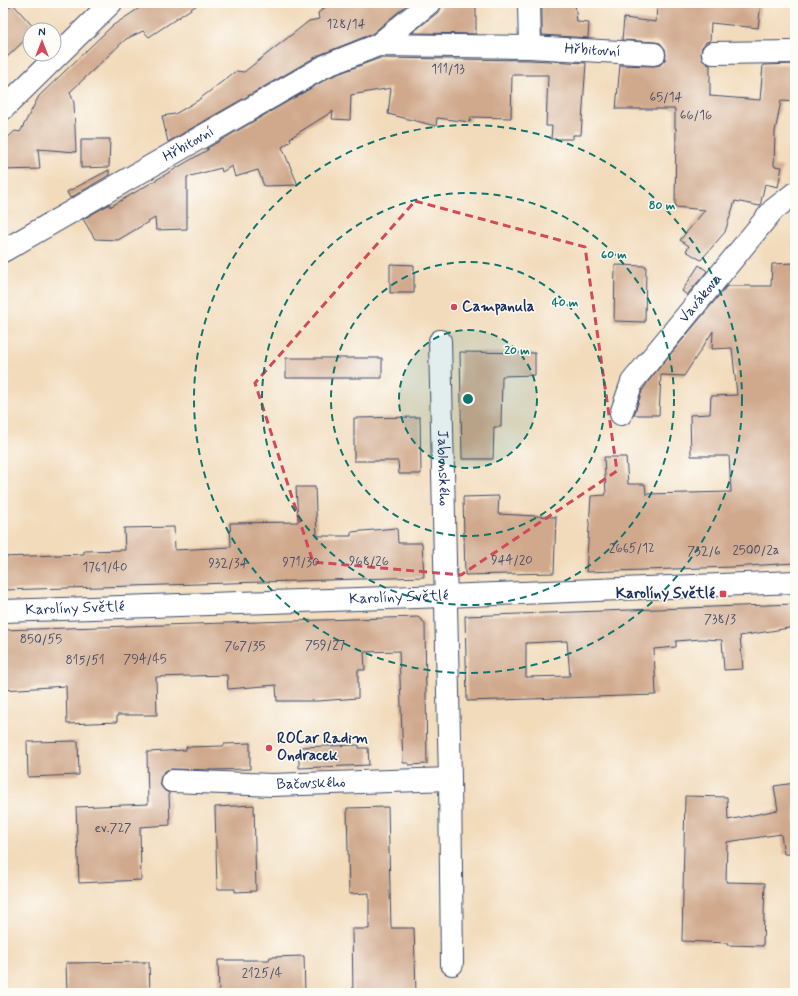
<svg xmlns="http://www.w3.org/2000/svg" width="798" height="996" font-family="Mynerve,sans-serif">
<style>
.building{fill:#d0a98c;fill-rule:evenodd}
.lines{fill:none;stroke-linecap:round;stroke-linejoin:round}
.minor-casing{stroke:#3b496c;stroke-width:24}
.minor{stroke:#fff;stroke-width:22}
.marked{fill:none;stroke:#d1495b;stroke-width:3;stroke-dasharray:8 5;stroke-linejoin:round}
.ring{fill:none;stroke:#0f766e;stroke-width:2;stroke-dasharray:7 5}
.poi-dot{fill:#d1495b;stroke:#fdfcf7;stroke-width:1.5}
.labels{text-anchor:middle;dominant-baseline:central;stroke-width:3;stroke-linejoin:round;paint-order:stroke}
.number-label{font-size:13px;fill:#484e6a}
.street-label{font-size:15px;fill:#1b2f5e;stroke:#fdfcf7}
.poi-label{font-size:15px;font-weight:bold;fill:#1b2f5e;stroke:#fdfcf7;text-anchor:start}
.centre{fill:#0f766e;stroke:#fdfcf7;stroke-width:2}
.ring-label{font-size:12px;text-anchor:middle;font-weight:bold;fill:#0f766e;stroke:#fdfcf7;stroke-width:3;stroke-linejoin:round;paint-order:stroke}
</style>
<rect width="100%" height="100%" fill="#fdfcf7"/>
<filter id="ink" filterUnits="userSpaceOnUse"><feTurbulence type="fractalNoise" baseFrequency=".025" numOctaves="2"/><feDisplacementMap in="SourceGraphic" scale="8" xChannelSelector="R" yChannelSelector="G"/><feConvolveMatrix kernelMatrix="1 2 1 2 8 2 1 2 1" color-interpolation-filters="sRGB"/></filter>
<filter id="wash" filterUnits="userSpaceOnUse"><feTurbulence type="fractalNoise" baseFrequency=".012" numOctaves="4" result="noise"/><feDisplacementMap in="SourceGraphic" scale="16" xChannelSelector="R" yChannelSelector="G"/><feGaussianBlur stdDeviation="0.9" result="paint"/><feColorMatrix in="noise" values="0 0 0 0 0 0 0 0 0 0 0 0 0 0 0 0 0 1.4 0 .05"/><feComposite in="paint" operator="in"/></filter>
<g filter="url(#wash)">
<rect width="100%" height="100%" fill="#f2dbbb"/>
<g id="blocks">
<path class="building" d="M147,3H200L149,37L143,31L126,39L70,92L74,103L76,152L38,149L40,169L3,170V142L15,131L20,132L39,96L112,26Z
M331,3H409L372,34L319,55L168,142L162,116L175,114L197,101L236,71L244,72L309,21L319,19L318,13Z
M441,3H476V34L412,33L437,13L441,8Z
M542,3H575L577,22L589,23L588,38L542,35Z
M657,3H761L758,28L711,23L710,41L706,42L702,47L701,53L702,60L707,64L710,65V96L760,100L763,65L795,64V102L781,101L775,132L774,166L782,167L778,187L765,184L760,206L735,201L725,232L701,260L686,251L689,246L680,240L705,210L675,207L676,128H675V109H616L620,65L654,66L660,65L665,60L666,55L665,49L660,43L655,42L622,40L624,18L656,22Z
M13,4L36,30H30V35L3,61V14Z
M380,58L530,60L586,63L581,135H573V139H551L552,126H546L548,75H512L511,118L471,117L470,122L437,118L436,126L388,114L391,88L351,95L350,120L332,119L333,111L290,138L291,141L282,147L298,185L264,186L258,170L235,177L232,166L222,172L221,168L187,177V229L156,230L155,218L118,240L95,239L83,219L110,204V207L209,149H206L330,77Z
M81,139H110L109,167L81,168Z
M109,170V175L70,198L67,192Z
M795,263V563L732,567L586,572L591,496L606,495L604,457H626L628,484H645L646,494L731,492L729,456H691L690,415L710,414L711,396L737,395L732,348L712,349L713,331L684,376L661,375L659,415H634L642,391L650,379L727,286H771L772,264Z
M390,264L414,265V293H390Z
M615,265L646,266L645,322L614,321Z
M699,265L707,271L687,295L682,291Z
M460,352L535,353V375L502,376L501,427H494L493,459H462Z
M286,358H382V378H286Z
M420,417L421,474H399L398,461H354V418Z
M296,487H315L317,536H351V532L397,528L398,543H422L424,577L3,590V557L84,554V551L125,550L124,528L174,527L175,550L231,547L230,523L298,522Z
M499,496L498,514L556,517L554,573L465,575L463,497Z
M795,604V627L740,636L743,669L724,670L722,640L702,639L676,641V647L654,649L656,695L467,701L465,616ZM567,641L570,676L526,677V643Z
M418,617L425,623L427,764L409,765V763H403L399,651L364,652L365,670H358V698L318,701H277L276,685L228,689L227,675L156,677L157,715H117V722L67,724L66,686L3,690V630Z
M78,741L79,775L28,777L27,742Z
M250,743V769L212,770L172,769L167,770L162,774L160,780L161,786L165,791L169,793L170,825L140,827L141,880L79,883L76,807L148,804L147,752L186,750V747L224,746V744Z
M359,745V748H368L369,765L299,768V747Z
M795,783V854H784L781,834L727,842L726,882L765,883L763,946L727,945L728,943L682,941L685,796L727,797L728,820L778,810L774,786Z
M254,805L256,891L235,892V889H217L215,807Z
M388,807L391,928H414L416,993H353L352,929H369V893L349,894L347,808Z
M304,956L305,993H219L218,960H269L270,957Z
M149,962L150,993H67L66,963Z"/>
</g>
</g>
<g filter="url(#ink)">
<use href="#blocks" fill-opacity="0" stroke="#3b496c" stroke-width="1"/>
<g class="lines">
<defs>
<g id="minor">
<path d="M529,3L530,47"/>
<path d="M378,45L429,3"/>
<path d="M713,53L795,52"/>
<path d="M3,109L111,3"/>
<path id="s1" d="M3,251L325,66L378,45L530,47L654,54"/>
<path id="s2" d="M440,341L450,779L452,964"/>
<path id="s3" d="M621,414L632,382L773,210L795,193"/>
<path id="s4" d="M3,611L445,596L795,582"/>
<path id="s5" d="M172,781L272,785L450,779"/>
</g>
</defs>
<use href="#minor" class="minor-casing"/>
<use href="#minor" class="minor"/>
</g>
</g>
<path class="marked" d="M415,201L585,247L617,471L461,575L313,562L255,383Z"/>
<circle cx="468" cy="399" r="69" fill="#0f766e" fill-opacity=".12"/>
<g class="ring">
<circle cx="468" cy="399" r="69"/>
<circle cx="468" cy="399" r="137"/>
<circle cx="468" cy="399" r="206"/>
<circle cx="468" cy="399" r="274"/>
</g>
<g class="poi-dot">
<circle cx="454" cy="307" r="4"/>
<rect x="719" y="590" width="8" height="8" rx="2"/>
<circle cx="269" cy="748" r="4"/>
</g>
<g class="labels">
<g class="number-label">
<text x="346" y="24">128/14</text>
<text x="448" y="69">111/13</text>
<text x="666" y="97">65/14</text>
<text x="696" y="115">66/16</text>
<text x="632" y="548">2665/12</text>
<text x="756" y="550">2500/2a</text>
<text x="704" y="551">732/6</text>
<text x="512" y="560">944/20</text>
<text x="369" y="561">968/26</text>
<text x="301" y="562">971/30</text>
<text x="228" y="563">932/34</text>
<text x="105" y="567">1761/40</text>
<text x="720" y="619">738/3</text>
<text x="41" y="639">850/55</text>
<text x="325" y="645">759/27</text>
<text x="245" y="646">767/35</text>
<text x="145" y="659">794/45</text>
<text x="85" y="660">815/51</text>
<text x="113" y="828">ev.727</text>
<text x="262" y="973">2125/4</text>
</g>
<g class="street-label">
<text stroke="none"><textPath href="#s1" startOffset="643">Hřbitovní</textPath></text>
<text stroke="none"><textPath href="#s1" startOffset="214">Hřbitovní</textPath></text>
<text stroke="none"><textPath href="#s3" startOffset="142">Vavákova</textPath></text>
<text stroke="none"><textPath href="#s2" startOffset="127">Jablonského</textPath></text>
<text stroke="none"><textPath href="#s4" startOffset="396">Karolíny Světlé</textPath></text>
<text stroke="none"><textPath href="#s4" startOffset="72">Karolíny Světlé</textPath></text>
<text stroke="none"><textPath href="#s5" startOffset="139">Bačovského</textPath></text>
</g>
<g class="poi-label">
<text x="462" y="307">Campanula</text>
<text x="715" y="594" text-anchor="end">Karolíny Světlé</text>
<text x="277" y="739">ROCar Radim<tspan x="277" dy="17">Ondracek</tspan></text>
</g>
</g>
<circle cx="468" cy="399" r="6" class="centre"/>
<g class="ring-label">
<text x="662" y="209">80 m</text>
<text x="614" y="258">60 m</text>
<text x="565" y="306">40 m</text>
<text x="517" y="354">20 m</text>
</g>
<rect width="798" height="996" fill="none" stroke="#fdfcf7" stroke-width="16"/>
<g transform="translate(42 42)"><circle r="19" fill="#fdfcf7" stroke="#a3aaba"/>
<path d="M0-3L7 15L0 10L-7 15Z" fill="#d1495b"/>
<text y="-6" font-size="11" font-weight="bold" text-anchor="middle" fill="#1b2f5e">N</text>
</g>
</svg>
